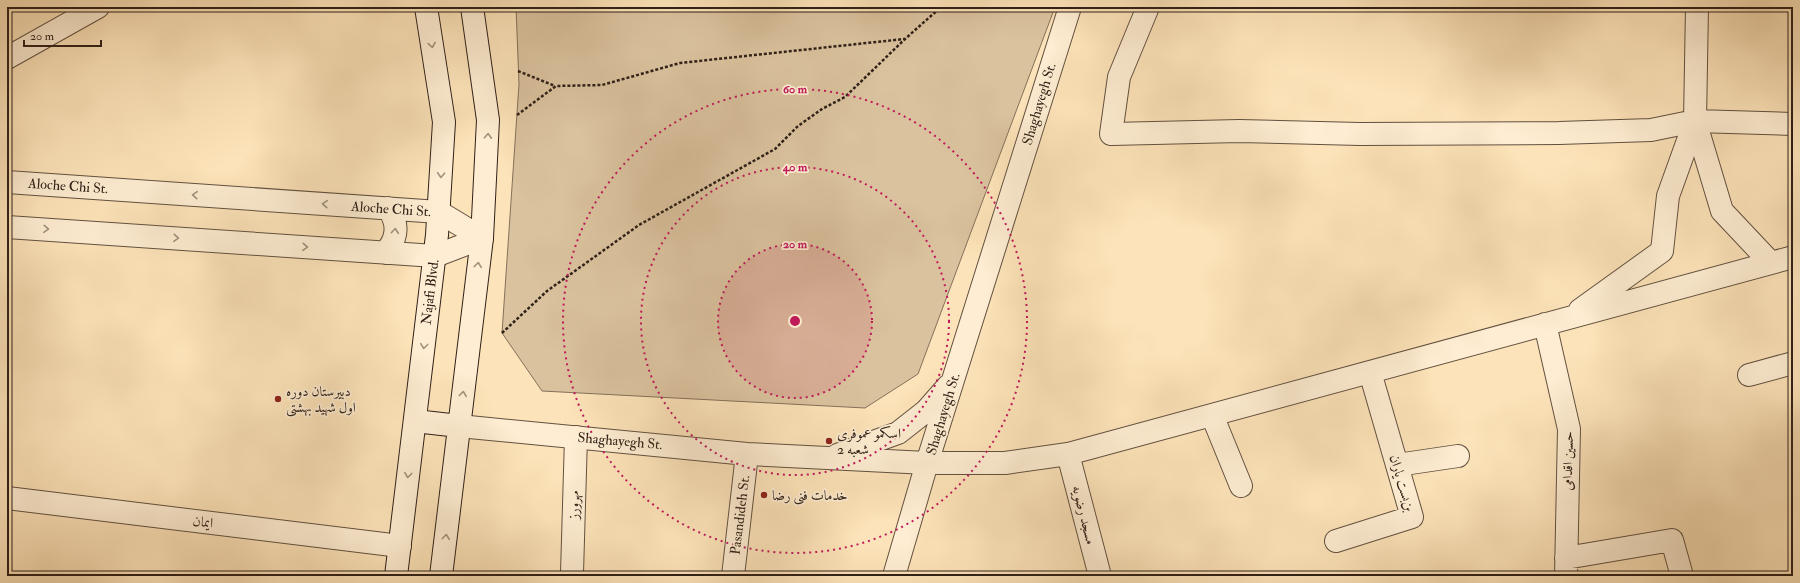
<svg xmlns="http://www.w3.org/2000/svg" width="1800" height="583" font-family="'IM FELL Double Pica',Amiri,serif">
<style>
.green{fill:#dac29e;stroke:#84715b}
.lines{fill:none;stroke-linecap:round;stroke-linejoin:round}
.minor-casing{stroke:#625140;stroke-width:24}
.tertiary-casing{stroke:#625140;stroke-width:24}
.secondary-casing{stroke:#2f2018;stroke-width:24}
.path{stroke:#2f2018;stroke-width:2.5;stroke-dasharray:3 2;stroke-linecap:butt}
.minor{stroke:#feedd2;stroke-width:22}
.tertiary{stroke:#feedd2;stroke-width:22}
.secondary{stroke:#feedd2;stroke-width:22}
.oneway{stroke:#a1917e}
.ring{fill:none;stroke:#c2185b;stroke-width:2;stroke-dasharray:2 4}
.poi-dot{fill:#8f2418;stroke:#feedd2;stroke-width:1.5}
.labels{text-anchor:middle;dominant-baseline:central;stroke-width:3.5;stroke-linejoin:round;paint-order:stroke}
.street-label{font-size:14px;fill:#2f2018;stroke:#feedd2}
.poi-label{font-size:14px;fill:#2f2018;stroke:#feedd2;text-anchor:start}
.centre{fill:#c2185b;stroke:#feedd2;stroke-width:2}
.ring-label{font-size:12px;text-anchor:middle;font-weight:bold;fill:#c2185b;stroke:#feedd2;stroke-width:3.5;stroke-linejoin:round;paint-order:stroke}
</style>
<rect width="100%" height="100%" fill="#fde3b9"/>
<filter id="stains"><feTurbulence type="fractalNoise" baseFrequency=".005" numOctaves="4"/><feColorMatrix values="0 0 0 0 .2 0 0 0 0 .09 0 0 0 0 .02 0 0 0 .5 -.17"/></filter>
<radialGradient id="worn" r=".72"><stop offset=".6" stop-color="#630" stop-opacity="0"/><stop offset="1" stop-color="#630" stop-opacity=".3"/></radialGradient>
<path class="green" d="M516,7H1055L918,374L865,408L542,391L502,333L519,84Z"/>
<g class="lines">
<defs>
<path id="minor" d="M1148,7L1119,77L1111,134L1239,131L1360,134L1559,133L1651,130L1695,121L1793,124
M7,58L98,7
M1695,121L1697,7
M1580,310L1662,251L1668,196L1695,121L1722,211L1771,263
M1545,324L1569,429L1566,576
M1749,375L1793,363
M1212,415L1241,486
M1068,454L1100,576
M1397,465L1458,456
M7,498L400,546
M1336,541L1412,517L1370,372
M1566,558L1672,540L1682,576
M572,573L576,437
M894,576L927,463H1005L1068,454L1793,257"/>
<path id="tertiary" d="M7,182L439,212L482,238
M7,227L435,256L482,238
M385,253C398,238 399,224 388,208
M459,426L747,454L927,463L1070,7
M837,455L898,433L926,411L948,386
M733,576L747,454"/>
<path id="secondary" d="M415,421L459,426
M396,576L437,235L444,122L426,7
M441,576L482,238L488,120L472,7"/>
</defs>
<use href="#minor" class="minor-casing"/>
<use href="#tertiary" class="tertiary-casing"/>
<use href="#secondary" class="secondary-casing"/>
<path class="path" d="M518,71L555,86
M517,115L556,86L602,85L680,63L904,39
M502,333L547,291L639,225L775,149L798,126L822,109L845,97L905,39L941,7"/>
<use href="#minor" class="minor"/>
<use href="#tertiary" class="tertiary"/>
<use href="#secondary" class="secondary"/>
</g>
<defs><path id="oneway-chevron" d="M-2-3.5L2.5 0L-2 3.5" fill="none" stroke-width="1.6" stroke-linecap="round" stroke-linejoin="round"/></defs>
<g class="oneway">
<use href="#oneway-chevron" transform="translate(432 45) rotate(81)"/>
<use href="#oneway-chevron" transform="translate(488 136) rotate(-87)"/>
<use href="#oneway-chevron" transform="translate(441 175) rotate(93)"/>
<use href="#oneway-chevron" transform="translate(195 195) rotate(-176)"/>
<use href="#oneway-chevron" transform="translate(325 204) rotate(-176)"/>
<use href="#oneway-chevron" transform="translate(46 229) rotate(4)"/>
<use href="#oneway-chevron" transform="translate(395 231) rotate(-85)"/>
<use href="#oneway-chevron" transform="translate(176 238) rotate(4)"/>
<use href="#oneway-chevron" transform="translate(305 247) rotate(4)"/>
<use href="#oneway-chevron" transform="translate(478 265) rotate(-83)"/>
<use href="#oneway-chevron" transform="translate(424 346) rotate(97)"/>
<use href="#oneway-chevron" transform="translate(463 394) rotate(-83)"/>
<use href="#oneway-chevron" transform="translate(408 475) rotate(97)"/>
<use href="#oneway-chevron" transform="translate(446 537) rotate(-83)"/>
</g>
<circle cx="795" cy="321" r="77" fill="#c2185b" fill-opacity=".12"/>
<g class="ring">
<circle cx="795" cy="321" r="77"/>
<circle cx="795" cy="321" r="154"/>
<circle cx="795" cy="321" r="232"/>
</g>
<g class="poi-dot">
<circle cx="278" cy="399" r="4"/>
<circle cx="829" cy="441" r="4"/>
<circle cx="764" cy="495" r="4"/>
</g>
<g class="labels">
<g class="street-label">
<text transform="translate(1039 104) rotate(-73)">Shaghayegh St.</text>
<text transform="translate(68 186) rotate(4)">Aloche Chi St.</text>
<text transform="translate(391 209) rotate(4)">Aloche Chi St.</text>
<text transform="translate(430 292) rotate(-83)">Najafi Blvd.</text>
<text transform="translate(943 414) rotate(-73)">Shaghayegh St.</text>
<text transform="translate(620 441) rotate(5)">Shaghayegh St.</text>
<text transform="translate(1568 461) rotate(-89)">حسین اقدامی</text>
<text transform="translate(1402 483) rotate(74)">بن‌بست یاران</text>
<text transform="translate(574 505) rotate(-88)">مهرورز</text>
<text transform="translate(740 515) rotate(-83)">Pasandideh St.</text>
<text transform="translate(1084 515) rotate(76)">مسجد رضویه</text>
<text transform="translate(203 522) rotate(7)">ایمان</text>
</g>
<g class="poi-label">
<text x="286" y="391">دبیرستان دوره<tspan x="286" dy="16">اول شهید بهشتی</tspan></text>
<text x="837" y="433">اسکمو عموفری<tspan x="837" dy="16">شعبه 2</tspan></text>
<text x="772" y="495">خدمات فنی رضا</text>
</g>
</g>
<circle cx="795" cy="321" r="6" class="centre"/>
<g class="ring-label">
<text x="795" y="93">60 m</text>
<text x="795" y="171">40 m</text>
<text x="795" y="248">20 m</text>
</g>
<rect width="1800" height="583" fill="none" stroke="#fde3b9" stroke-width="24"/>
<rect x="8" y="8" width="1784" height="567" fill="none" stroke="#2f2018" stroke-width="2"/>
<rect x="12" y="12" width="1776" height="559" fill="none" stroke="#2f2018"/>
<path d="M24 40v6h77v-6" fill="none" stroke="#2f2018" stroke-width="2"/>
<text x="30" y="40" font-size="12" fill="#2f2018" stroke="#feedd2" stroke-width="3" paint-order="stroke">20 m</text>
<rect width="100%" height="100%" filter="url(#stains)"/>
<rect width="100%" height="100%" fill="url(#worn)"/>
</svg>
